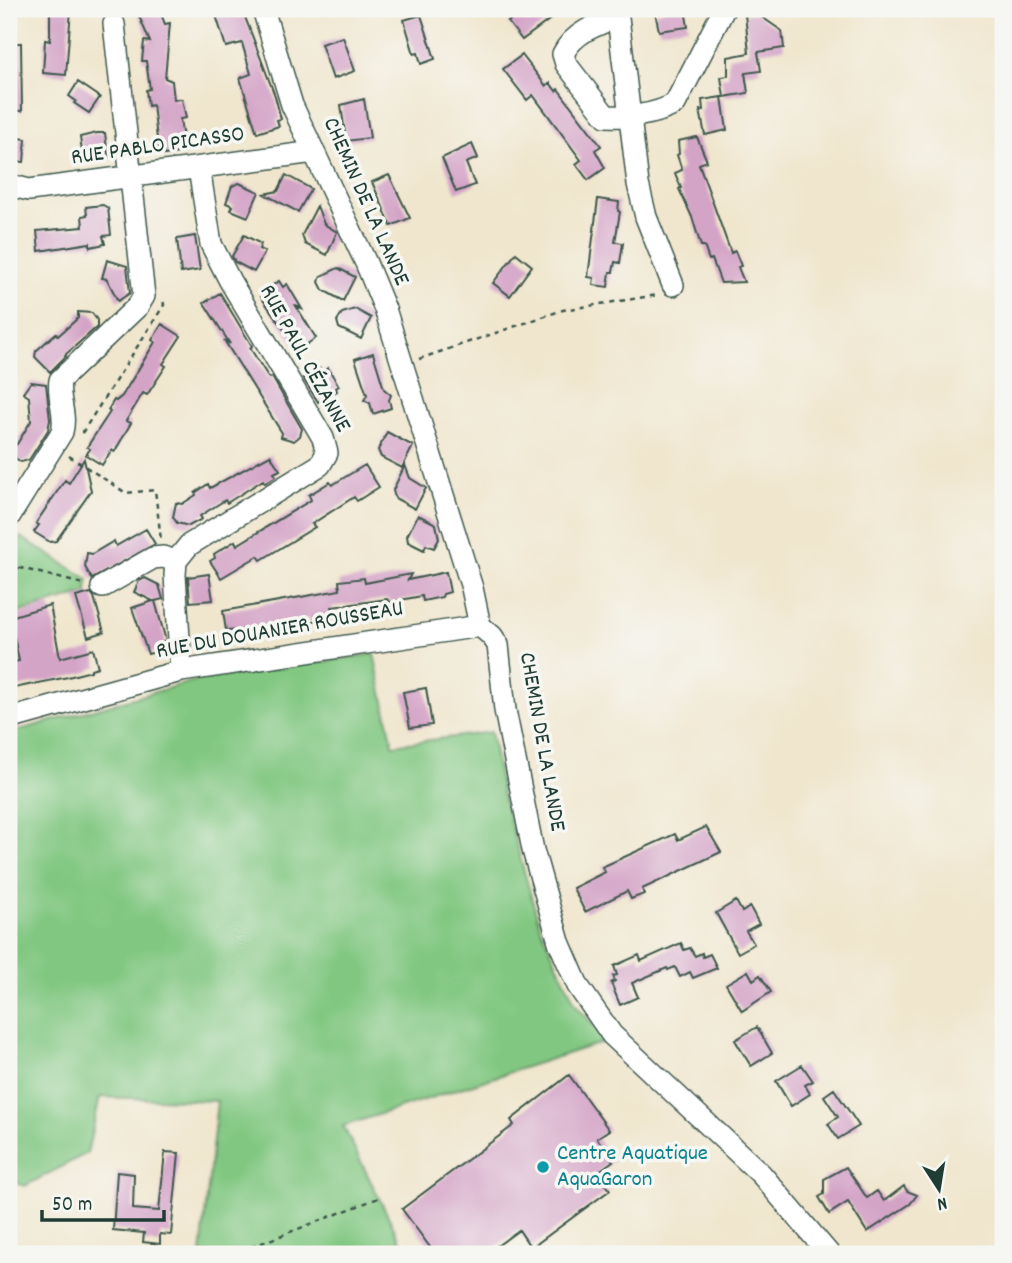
<svg xmlns="http://www.w3.org/2000/svg" width="1012" height="1263" font-family="Dekko,sans-serif">
<style>
.green{fill:#81c781;stroke:#50825a;stroke-width:2}
.building{fill:#d4a4c7}
.lines{fill:none;stroke-linecap:round;stroke-linejoin:round}
.minor-casing{stroke:#3e564b;stroke-width:24}
.path{stroke:#3e564b;stroke-width:2.5;stroke-dasharray:5 5;stroke-linecap:butt}
.minor{stroke:#fff;stroke-width:21}
.culture-dot{fill:#0f9aa8;stroke:#f6f6f2;stroke-width:2.5}
.labels{text-anchor:middle;dominant-baseline:central;stroke-width:7;stroke-linejoin:round;paint-order:stroke}
.street-label{font-size:23px;fill:#1f3d34;stroke:#f6f6f2}
.culture-label{font-size:23px;fill:#0d838f;stroke:#f6f6f2;text-anchor:start}
</style>
<rect width="100%" height="100%" fill="#f6f6f2"/>
<filter id="ink" filterUnits="userSpaceOnUse"><feTurbulence type="fractalNoise" baseFrequency=".0143" numOctaves="2"/><feDisplacementMap in="SourceGraphic" scale="14" xChannelSelector="R" yChannelSelector="G"/><feConvolveMatrix kernelMatrix="1 2 1 2 8 2 1 2 1" color-interpolation-filters="sRGB"/></filter>
<filter id="wash" filterUnits="userSpaceOnUse"><feTurbulence type="fractalNoise" baseFrequency=".00686" numOctaves="4" result="noise"/><feDisplacementMap in="SourceGraphic" scale="28" xChannelSelector="R" yChannelSelector="G"/><feGaussianBlur stdDeviation="1.57" result="paint"/><feColorMatrix in="noise" values="0 0 0 0 0 0 0 0 0 0 0 0 0 0 0 0 0 1.4 0 .05"/><feComposite in="paint" operator="in"/></filter>
<g filter="url(#wash)">
<rect width="100%" height="100%" fill="#f0e6cd"/>
<path class="green" d="M21,537L88,579L87,593L13,614L9,555Z
M374,654L393,745L491,732L502,794L540,927L576,1005L607,1041L343,1126L407,1254H201L217,1101L100,1097L87,1153L25,1186L9,1181V731L23,729L194,681Z"/>
<g id="blocks">
<path class="building" d="M50,9H71L66,75L43,73L45,40L50,41Z
M136,9H159L165,24L170,23L165,78L172,81L174,100L182,99L186,118L180,119L185,152L164,155L163,147H158L153,105L148,106L146,90L150,89L146,61H142L144,41L150,42Z
M214,9H242L275,96L281,119L277,120L279,126L257,133L240,78L251,74L242,43L226,47Z
M525,9H564L522,40L508,22Z
M663,9H685L688,27L659,31L655,12L663,11Z
M756,13L782,31L784,48L758,52L761,71L745,73L748,93L724,97L721,77L728,76V57L749,53L745,14Z
M421,15L435,59L421,64L418,53L414,54L404,20Z
M343,37L355,71L333,79L321,44Z
M9,43H21L22,111L9,110Z
M522,55L546,86L550,83L556,91L558,89L601,146L595,150L605,168L588,180L576,164L581,160L533,95L527,100L503,69Z
M78,82L100,97L89,113L74,103L76,101L69,96Z
M722,97L727,130L705,135L700,110H703L702,100Z
M364,99L370,138L346,141L341,105Z
M97,133H105L108,157L83,160L80,137Z
M9,137L26,139L24,162L9,161Z
M697,137L707,161L699,164L731,253L735,251L741,266L738,267L744,282L721,283L712,259L709,260L704,246H701L692,217L679,189L681,188L675,173L682,170L677,155L679,154L678,141Z
M472,144L478,158L466,163L475,185L456,192L442,158Z
M286,175L311,189L298,212L264,194L278,191Z
M389,175L410,218L391,226L372,182Z
M239,183L259,192L248,217L231,210L233,206L226,203L232,186Z
M598,199L619,202L618,211L620,212L615,242L623,243L620,263L615,262L613,272H610L608,287L593,285L594,278L588,277Z
M103,205L108,208L111,235L103,236L105,244L90,247V243L39,251L37,231L83,227L82,216L87,215L86,207Z
M317,206L324,224L337,232L327,255L305,244L302,235Z
M244,235L261,244L259,249L265,252L254,272L235,262L232,256Z
M195,236L200,270L181,273L177,239Z
M516,253L532,266L510,296L493,283Z
M107,260L127,266L130,293L118,301L107,279L102,278Z
M338,268L355,277L343,301L323,290L319,282L321,276Z
M279,281L283,287L287,284L302,309L296,306L316,338L298,350L261,297L263,296V292Z
M220,293L252,346L250,348L269,378L272,377L302,429L300,436L294,441L281,437L282,433L224,340L230,344L204,303Z
M355,309L371,318L361,339L339,328L337,321L342,313Z
M78,312L92,313L97,320V327L65,355L66,356L50,372L35,357L36,351L56,333L58,336L78,318Z
M162,324L181,336L163,364L166,366L147,395L143,393L126,421L131,423L115,451L112,450L102,465L86,455L90,449L87,447L110,412L108,410L114,400L116,401L122,396L155,342L152,340Z
M373,353L384,389L391,395L389,400L391,408L373,414L370,403L364,400L367,395L355,359Z
M319,368L322,372L328,368L339,386L336,388L337,391L318,402L303,378Z
M31,382L46,384L50,420L48,430L29,460L21,462L15,458L12,445L17,444L31,421L29,397L23,393Z
M387,432L413,446L402,468L381,457L378,450Z
M270,455L280,470L274,473L276,476L265,483L263,480L227,503L225,500L200,516L202,519L189,526L177,523L173,517L176,503L182,504L196,495L195,493L208,484L210,488Z
M84,459L91,491L56,541L50,542L34,532L39,525L36,523L65,480L69,483Z
M365,465L379,487L357,501L354,497L312,524L315,527L261,560L258,556L221,578L210,561L215,558L214,554L235,541L237,545L311,500L309,495L330,482L332,485Z
M405,465L410,478L426,488L415,509L395,498L393,490Z
M418,515L436,524L439,539L434,548L426,545L424,550L408,542L407,536Z
M146,529L155,544L92,579L85,567L87,553L92,554L114,541L116,546Z
M446,572L450,592L443,594L442,597L423,601L422,596L390,602L387,599L380,600L332,607L334,617L308,622V618L256,629L226,631L223,611L340,590L339,581L364,578L365,583L411,574L408,580Z
M209,574L213,600L190,602L188,577Z
M145,578L159,585L163,599L155,601L166,641L163,642L166,649L148,654L132,608L153,601L134,592L139,581Z
M91,593L94,597L104,632L88,637L76,597Z
M50,605L60,658L93,649L98,667L91,669V671L68,677L9,689V663L19,661L10,617Z
M426,688L432,725L410,728L403,692Z
M706,827L721,852L642,889L644,894L631,899L627,891L585,912L573,888L605,872L602,867L675,834L678,840Z
M736,901L742,912L750,907L759,924L746,931L754,944L738,953L716,913Z
M681,943L684,950L690,948L695,956L702,953L703,957L710,954L717,968L693,978L690,972L680,977L675,967L668,970L667,968L632,983L638,997L620,1005L611,983L615,981L613,976L617,975L614,966L639,955L641,961Z
M748,971L753,980L760,975L771,992L742,1011L726,984Z
M757,1027L772,1053L751,1066L735,1040Z
M802,1065L813,1081L805,1085L810,1094L791,1106L776,1081Z
M569,1075L609,1130L597,1138L613,1161L598,1172L610,1190L531,1248L519,1230L486,1254H435L402,1209L514,1125L511,1120Z
M834,1089L859,1126L838,1139L828,1124L838,1117L824,1096Z
M165,1152L179,1153L171,1235L160,1234V1244L143,1242L144,1233L113,1230L117,1172L134,1174L133,1209L159,1211Z
M846,1167L867,1198L877,1191L884,1201L904,1186L907,1191L917,1195L910,1204L867,1232L848,1202L829,1214L819,1197L824,1194V1179Z"/>
</g>
</g>
<g filter="url(#ink)">
<use href="#blocks" fill-opacity="0" stroke="#3e564b" stroke-width="2"/>
<g class="lines">
<defs>
<path id="minor" d="M263,9L292,105L366,263L385,309L472,588L480,626L492,636L498,645L505,710L533,850L559,942L578,986L612,1035L761,1174L829,1254
M617,9L638,184L646,217L673,285
M618,17C597,24 573,33 563,54L566,64L606,116C631,117 653,116 675,104L724,9
M9,185L29,190L314,152
M9,517L62,432C67,414 57,398 60,380L138,306L144,296L114,24
M102,587L153,558L163,557L176,561
M181,671L175,575L176,561L189,545L320,465L327,453L323,438L230,281L211,244L199,168
M9,719L181,671L480,626"/>
</defs>
<use href="#minor" class="minor-casing"/>
<path class="path" d="M419,359L563,310L658,295
M82,433L164,305L163,299
M69,456L126,493L155,490L161,540
M9,548L18,533
M9,565L83,584
M9,603L10,613
M233,1254L381,1197"/>
<use href="#minor" class="minor"/>
</g>
</g>
<circle class="culture-dot" cx="543" cy="1167" r="7"/>
<g class="labels">
<g class="street-label">
<text transform="translate(158 147) rotate(-8)">RUE PABLO PICASSO</text>
<text transform="translate(365 202) rotate(66)">CHEMIN DE LA LANDE</text>
<text transform="translate(304 359) rotate(61)">RUE PAUL CÉZANNE</text>
<text transform="translate(280 631) rotate(-10)">RUE DU DOUANIER ROUSSEAU</text>
<text transform="translate(541 742) rotate(80)">CHEMIN DE LA LANDE</text>
</g>
<g class="culture-label">
<text x="557" y="1154">Centre Aquatique<tspan x="557" dy="26">AquaGaron</tspan></text>
</g>
</g>
<rect width="1012" height="1263" fill="none" stroke="#f6f6f2" stroke-width="35"/>
<g transform="translate(939 1189) rotate(168)" stroke="#f6f6f2" stroke-width="5" paint-order="stroke">
<path d="M0-5L12 26L0 18L-12 26Z" fill="#1f3d34"/>
<text y="-10" font-size="19" font-weight="bold" text-anchor="middle" fill="#1f3d34">N</text>
</g>
<path d="M42 1210v10h122v-10" fill="none" stroke="#1f3d34" stroke-width="3.5"/>
<text x="52" y="1210" font-size="21" fill="#1f3d34" stroke="#f6f6f2" stroke-width="5" paint-order="stroke">50 m</text>
</svg>
